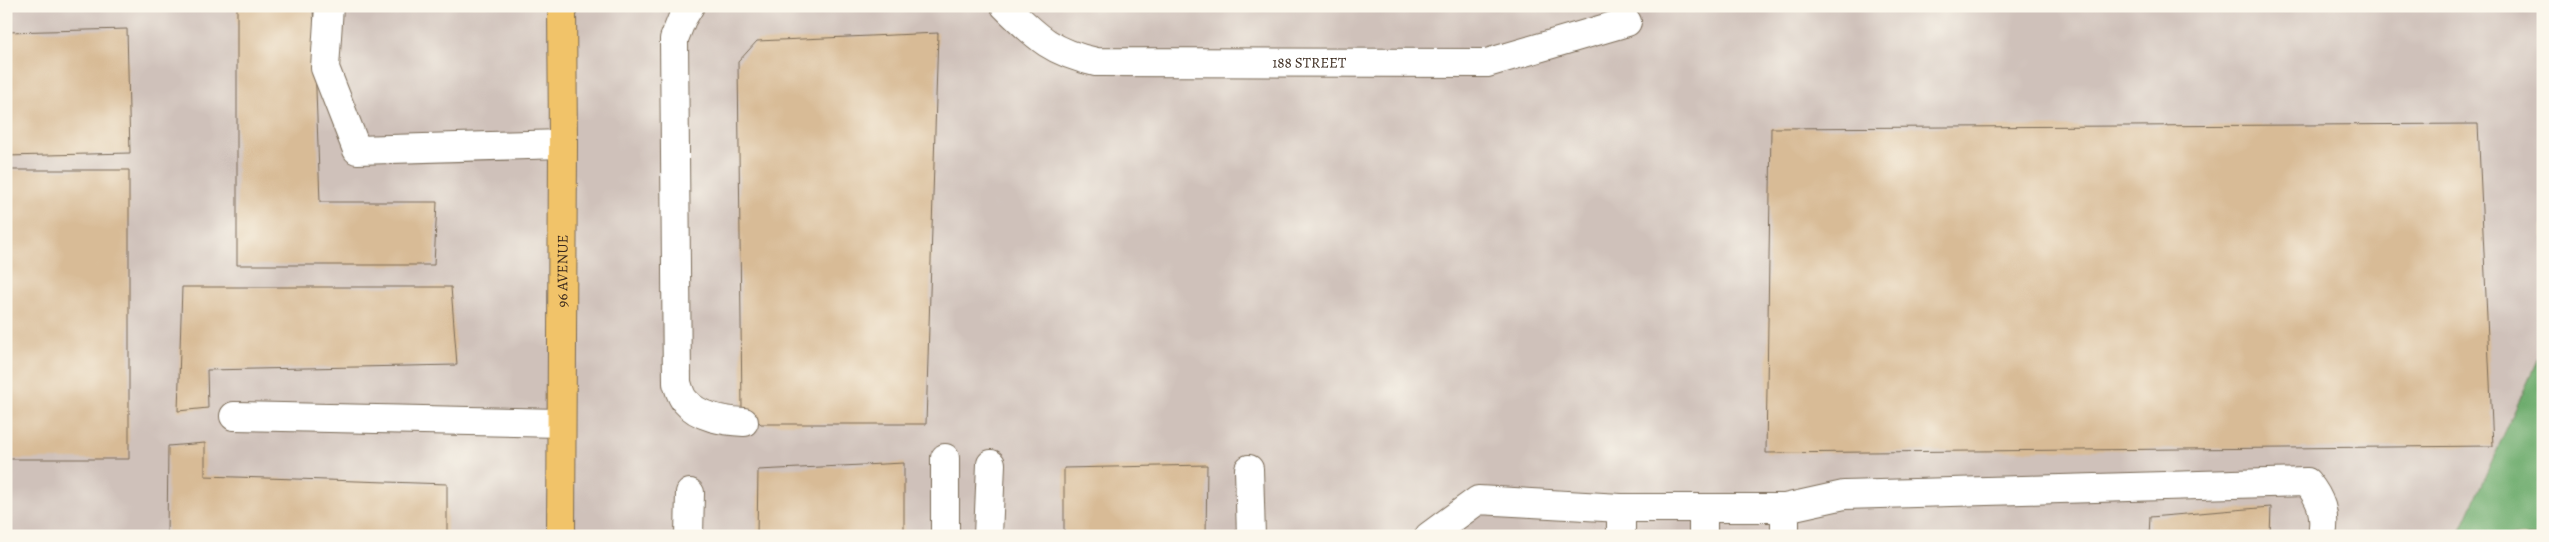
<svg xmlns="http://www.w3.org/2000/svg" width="2549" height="542" font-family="Alegreya,serif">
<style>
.industrial{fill:#cfc1ba}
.forest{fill:#6cab6c;stroke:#546a45}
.building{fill:#d8bb96}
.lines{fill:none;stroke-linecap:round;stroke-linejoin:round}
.minor-casing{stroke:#7a6a56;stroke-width:30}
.major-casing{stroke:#7a6a56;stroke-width:30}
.minor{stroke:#fff;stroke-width:28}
.major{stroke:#f1c369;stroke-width:28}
.labels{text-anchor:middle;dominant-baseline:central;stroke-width:5;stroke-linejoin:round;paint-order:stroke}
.street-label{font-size:15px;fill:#3b2a1e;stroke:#fbf7ec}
</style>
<rect width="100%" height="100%" fill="#fbf7ec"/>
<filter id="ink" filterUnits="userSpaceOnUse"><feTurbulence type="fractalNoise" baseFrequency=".02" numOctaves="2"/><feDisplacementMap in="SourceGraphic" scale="10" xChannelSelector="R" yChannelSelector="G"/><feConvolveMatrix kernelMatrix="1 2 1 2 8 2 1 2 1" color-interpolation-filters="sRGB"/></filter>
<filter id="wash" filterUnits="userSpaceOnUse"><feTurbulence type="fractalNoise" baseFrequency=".0096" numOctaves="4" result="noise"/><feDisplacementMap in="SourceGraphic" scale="20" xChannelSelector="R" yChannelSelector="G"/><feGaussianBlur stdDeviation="1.12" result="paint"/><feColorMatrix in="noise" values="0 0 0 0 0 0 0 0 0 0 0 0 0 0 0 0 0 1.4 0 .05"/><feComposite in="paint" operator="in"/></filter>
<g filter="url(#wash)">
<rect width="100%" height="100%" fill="#eee0bf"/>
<path class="industrial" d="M6,6H2543V536H6Z"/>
<path class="forest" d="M2543,348V536H2458Z"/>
<g id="blocks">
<path class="building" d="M237,6H313L320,202H437L434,265H237Z
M127,29L130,153L6,156V32Z
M938,33L926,424H761L742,408L738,62L757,41Z
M2478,124L2493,446L1766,453L1771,128Z
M6,170H129V459H6Z
M182,287H451L457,365L207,370L208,408L178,411Z
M205,443V476L447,484V536H167L168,446Z
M904,463V536H757L758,470Z
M1207,465L1206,536H1064V468Z
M2271,507L2270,536H2149L2150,517Z"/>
</g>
</g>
<g filter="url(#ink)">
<use href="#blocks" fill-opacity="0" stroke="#7a6a56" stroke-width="1"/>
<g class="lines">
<defs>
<g id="minor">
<path d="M329,6L325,68L357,150L563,144"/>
<path d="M690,6L682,19L674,39L677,383C679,389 681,397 685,401C699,418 725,421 744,422"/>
<path id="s1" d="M1005,6C1037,37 1051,52 1096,62L1487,63L1627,22"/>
<path d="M234,416L560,423"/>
<path d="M945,458V536"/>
<path d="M1249,469L1251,536"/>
<path d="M689,536L690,493"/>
<path d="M988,536L991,464"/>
<path d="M1429,536L1478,500L1621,508H1785"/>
<path d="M1621,536V508"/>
<path d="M1703,536V508"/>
<path d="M1785,536V508L1844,495L2307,482C2321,499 2326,513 2322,536"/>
</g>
<g id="major">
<path id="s2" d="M561,536L563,144L562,6"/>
</g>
</defs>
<use href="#minor" class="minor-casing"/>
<use href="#major" class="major-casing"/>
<use href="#minor" class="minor"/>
<use href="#major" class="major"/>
</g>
</g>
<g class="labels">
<g class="street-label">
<text stroke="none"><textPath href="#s1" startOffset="322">188 STREET</textPath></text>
<text stroke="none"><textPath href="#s2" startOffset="265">96 AVENUE</textPath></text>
</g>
</g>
<rect width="2549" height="542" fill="none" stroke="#fbf7ec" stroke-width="25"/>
</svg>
